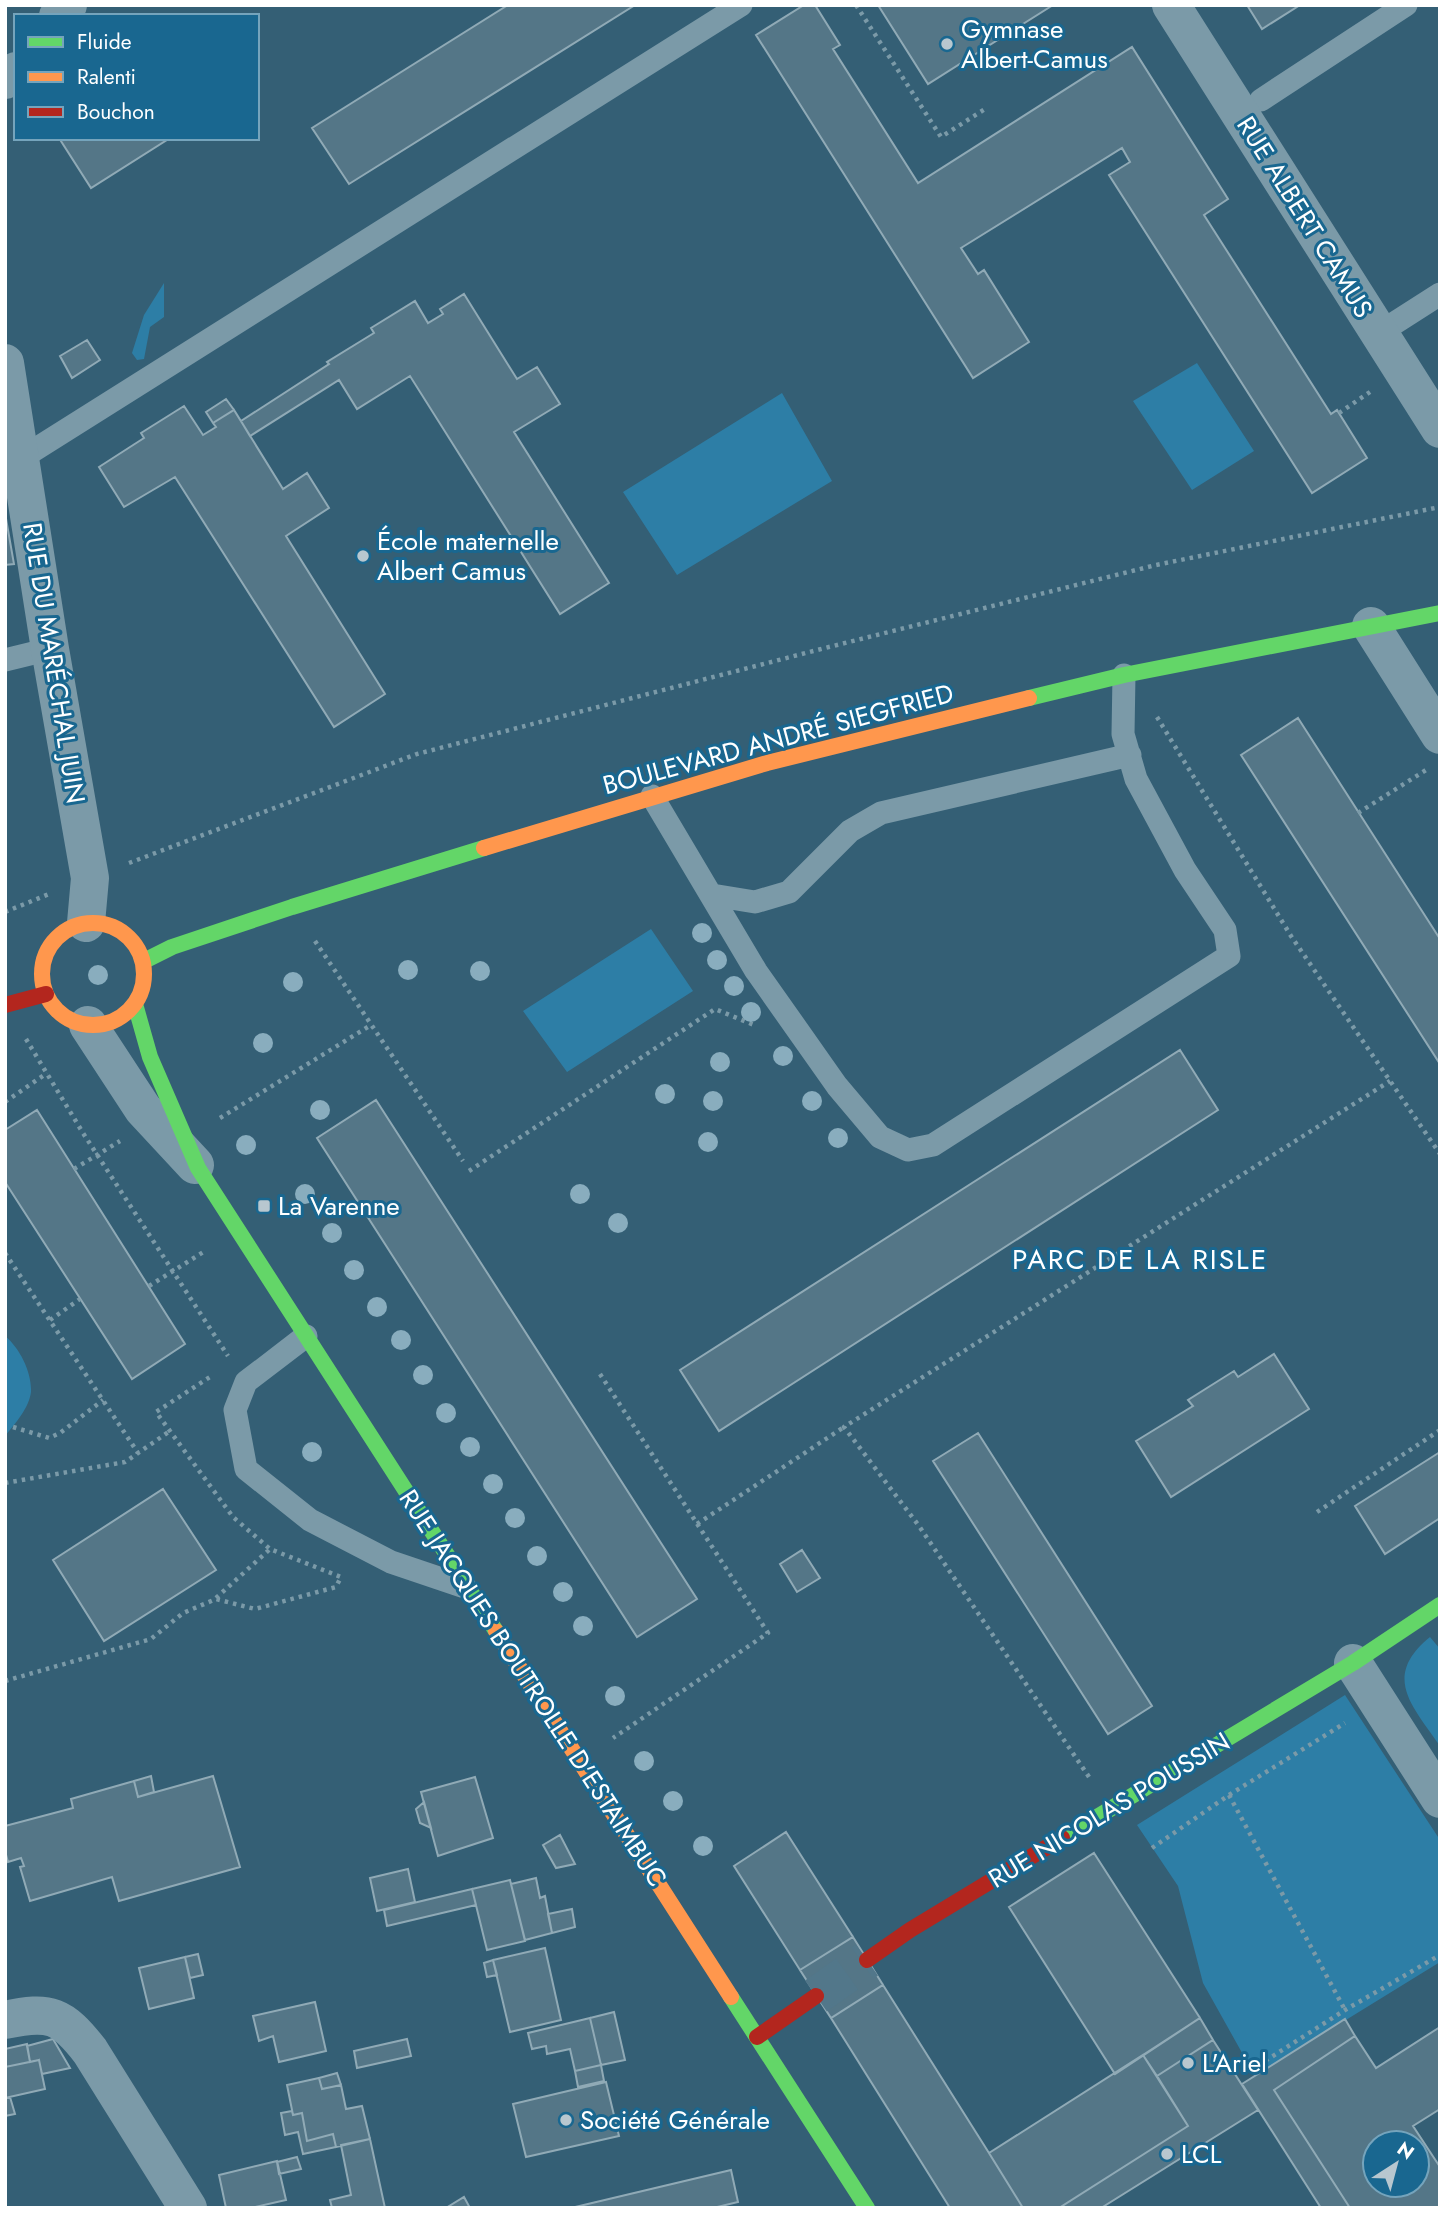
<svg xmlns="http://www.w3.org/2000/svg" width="1445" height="2213" font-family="Jost,sans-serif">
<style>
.green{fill:#2d7ea6}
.building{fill:#547687;stroke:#90aab6;stroke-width:2;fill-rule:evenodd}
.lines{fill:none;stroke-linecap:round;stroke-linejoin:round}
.secondary-tunnel{stroke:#52778a;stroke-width:38;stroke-dasharray:38 19;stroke-linecap:butt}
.path{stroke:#7b9aa8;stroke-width:4.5;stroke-dasharray:3.5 5;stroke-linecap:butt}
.lane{stroke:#7b9aa8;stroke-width:23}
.street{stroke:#7b9aa8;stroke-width:38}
.fast{stroke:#63d668;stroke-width:16}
.slow{stroke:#ff974d;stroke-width:16}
.jam{stroke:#b3261e;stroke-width:16}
.tree{fill:#89adbe}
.poi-dot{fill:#b8c7cf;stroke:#196790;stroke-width:2.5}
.labels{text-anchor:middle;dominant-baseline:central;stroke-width:6;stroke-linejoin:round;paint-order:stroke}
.poi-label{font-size:26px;fill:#fff;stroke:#196790;text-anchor:start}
.street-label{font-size:26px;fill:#fff;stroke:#196790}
.neighbourhood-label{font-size:28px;letter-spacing:2px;fill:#fff;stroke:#196790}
</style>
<rect width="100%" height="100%" fill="#345f75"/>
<path class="green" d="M164,283V317L150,327L144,359L137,360L132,353L144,315Z
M1197,363L1254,451L1192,490L1133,401Z
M782,393L832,481L677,575L623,492Z
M651,929L693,991L567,1072L523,1011Z
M5,1336C20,1348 32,1373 31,1392C29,1408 15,1424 5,1436Z
M1430,1637L1440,1649V1746C1413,1706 1381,1677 1430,1637Z
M1345,1695L1440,1840V1962L1255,2076L1203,1983L1178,1886L1137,1825Z"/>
<path class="building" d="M508,5H635L349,184L312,128Z
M804,5H815L840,45L833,49L918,183L1132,47L1228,199L1204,215L1331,414L1337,410L1367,458L1312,493L1109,175L1130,162L1122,148L961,248L978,274L984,270L1029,342L973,378L756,35Z
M878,5H1053L928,84Z
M1247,5H1300L1262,29Z
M59,138H170L91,188Z
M464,294L517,379L537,367L560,404L514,432L609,583L560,614L410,376L357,409L339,380L250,436L241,421L329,364L327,362L374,333L371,328L415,301L428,323L443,314L440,309Z
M87,340L100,360L72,378L60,356Z
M226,399L234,410L213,423L206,412Z
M184,406L203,435L216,427L213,423L234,410L283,489L307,473L329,508L286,536L385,694L334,727L175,477L124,507L99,467L144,438L141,433Z
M5,513L14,564L5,565Z
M1298,718L1440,939V1064L1241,755Z
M1180,1050L1218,1110L719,1431L680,1370Z
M376,1100L697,1599L637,1637L317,1138Z
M37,1110L185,1344L132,1379L5,1182V1130Z
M1274,1354L1309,1409L1171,1497L1136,1441L1193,1406L1188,1400L1234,1371L1238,1377Z
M978,1433L1152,1706L1108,1734L933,1461Z
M1440,1452V1518L1385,1554L1355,1506Z
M163,1489L216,1570L104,1641L53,1560Z
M802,1550L820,1578L797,1592L780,1564Z
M151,1776L154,1792L138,1797L134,1781Z
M213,1776L240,1867L119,1901L112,1877L30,1901L20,1867L24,1866L21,1858L8,1862L5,1851V1826L73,1808L71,1799L134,1781L138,1797Z
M475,1777L493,1838L438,1856L421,1792Z
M424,1802L431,1828L420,1823L416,1809Z
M786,1832L853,1937L800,1970L734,1866Z
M560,1835L575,1864L556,1868L543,1845Z
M1094,1853L1200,2018L1115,2074L1009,1907Z
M408,1869L415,1902L377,1911L370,1878Z
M536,1878L540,1898L545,1896L552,1933L525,1940L511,1884Z
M510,1880L525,1941L487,1950L472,1889Z
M472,1889L476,1905L387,1926L384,1910Z
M572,1909L575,1927L552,1933L548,1914Z
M853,1937L883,1985L831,2018L800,1970Z
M545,1948L561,2020L510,2032L493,1960Z
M198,1954L203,1975L190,1978L185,1957Z
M185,1957L194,1998L149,2009L139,1968Z
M493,1960L497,1975L487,1977L484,1963Z
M883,1985L989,2153L1023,2208H950L831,2018Z
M315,2002L326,2051L279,2062L273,2036L259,2041L253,2016Z
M614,2012L625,2060L601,2065L590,2018Z
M590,2018L601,2065L575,2071L570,2049L547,2054L546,2046L532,2049L528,2033Z
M1200,2018L1213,2040L1157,2076L1143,2055Z
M1345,2019L1355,2036L1274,2090L1350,2208H1321L1242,2084Z
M1440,2027V2109L1413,2126L1440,2167V2208H1350L1274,2090L1355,2036L1376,2068ZM1375,2143H1417V2185H1375Z
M53,2039L70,2068L42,2074L39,2060L30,2062L27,2046Z
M407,2039L411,2056L357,2068L354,2051Z
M1213,2040L1258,2110L1101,2208H1059L1188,2126L1157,2076Z
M27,2044L30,2062L5,2067V2049Z
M1143,2055L1188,2126L1059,2208H1023L989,2153Z
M39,2060L45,2089L5,2098V2067Z
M601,2065L604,2081L578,2087L575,2071Z
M337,2073L341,2085L322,2089L319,2078Z
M319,2078L322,2089L341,2085L346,2109L362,2106L370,2139L336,2147L333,2134L307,2141L302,2113L293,2115L287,2085Z
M606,2082L619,2136L526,2157L513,2104Z
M10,2097L15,2114L5,2116V2098Z
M292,2111L293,2115L302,2113L307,2141L333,2134L336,2147L303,2154L298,2132L285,2135L281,2113Z
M370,2139L385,2208H332L330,2200L351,2195L341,2145Z
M297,2157L301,2169L279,2174L277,2162Z
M277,2161L286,2200L251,2208H226L219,2175Z
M731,2170L738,2202L713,2208H571Z
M464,2197L470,2208H446Z"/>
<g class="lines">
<path class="secondary-tunnel" d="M816,1996L867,1960"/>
<path class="path" d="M856,5L941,137L985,109
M1339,413L1370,392
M1157,717L1291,936L1440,1154
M1358,813L1426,770
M129,863L417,754L825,648L1156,565L1440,507
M5,912L49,894
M315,941L463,1161
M26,1039L83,1133L228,1356
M5,1102L47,1073
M220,1118L371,1025
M74,1169L120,1141
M469,1171L715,1009L754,1025
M5,1253L138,1453
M149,1286L205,1251
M50,1320L80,1299
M600,1374L768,1633L613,1738
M13,1427L49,1438L60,1433L103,1400
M5,1483L125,1462L170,1431
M1317,1512L1440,1430
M697,1524L844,1427
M216,1598L270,1549
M5,1681L151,1639L183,1613L216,1599L255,1609L336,1587L341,1577L270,1549L233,1517L156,1412L213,1375
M1089,1777L919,1526L844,1427L1390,1081
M1229,1795L1345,2010
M1152,1848L1229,1795L1345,1723
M1251,2070L1345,2010L1440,1955"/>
<path class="lane" d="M1261,100L1406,5
M1379,333L1440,294
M20,459L741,5
M5,660L50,649
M652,796L756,971L837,1086L880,1137L908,1150L933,1145L1229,956L1225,930L1185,870L1136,779L1123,734L1124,675
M712,895L755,902L789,892L850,831L881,813L1130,755
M306,1336L246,1382L235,1410L246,1469L310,1520L391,1562L465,1587"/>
<path class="street" d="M1171,5L1440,429
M58,16L68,5
M5,80L16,71
M5,363L50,649L90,878L86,923
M1371,626L1440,735
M88,1025L143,1109L195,1165
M1353,1663L1440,1799
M5,2020C50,2010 62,2015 90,2051L188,2208"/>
<path class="fast" d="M1029,698L1124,675L1440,613
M144,961L172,947L292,907L484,848
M135,1004L150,1057L198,1168L496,1631
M1062,1838L1353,1663L1440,1605
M731,1997L867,2208"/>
<path class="slow" d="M484,848L767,763L1029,698
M42 974a51 51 0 1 1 102 0a51 51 0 1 1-102 0Z
M496,1631L731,1997"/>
<path class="jam" d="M5,1005L46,994
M867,1960L910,1930L1062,1838
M757,2037L816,1996"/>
</g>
<g class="tree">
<circle cx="702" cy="933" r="10"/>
<circle cx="717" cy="960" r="10"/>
<circle cx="408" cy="970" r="10"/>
<circle cx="480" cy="971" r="10"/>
<circle cx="98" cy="975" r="10"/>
<circle cx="293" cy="982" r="10"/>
<circle cx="734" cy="986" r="10"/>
<circle cx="751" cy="1012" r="10"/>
<circle cx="263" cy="1043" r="10"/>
<circle cx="783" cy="1056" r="10"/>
<circle cx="720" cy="1062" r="10"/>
<circle cx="665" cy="1094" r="10"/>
<circle cx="713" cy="1101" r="10"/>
<circle cx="812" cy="1101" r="10"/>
<circle cx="320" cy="1110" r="10"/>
<circle cx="838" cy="1138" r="10"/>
<circle cx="708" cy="1142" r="10"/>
<circle cx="246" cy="1145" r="10"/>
<circle cx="305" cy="1194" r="10"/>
<circle cx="580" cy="1194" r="10"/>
<circle cx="618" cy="1223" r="10"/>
<circle cx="332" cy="1233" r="10"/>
<circle cx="354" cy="1270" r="10"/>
<circle cx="377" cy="1307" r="10"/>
<circle cx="401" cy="1340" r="10"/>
<circle cx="423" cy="1375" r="10"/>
<circle cx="446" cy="1413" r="10"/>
<circle cx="470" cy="1447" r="10"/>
<circle cx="312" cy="1452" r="10"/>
<circle cx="493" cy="1484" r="10"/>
<circle cx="515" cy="1518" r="10"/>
<circle cx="537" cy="1556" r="10"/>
<circle cx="563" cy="1592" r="10"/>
<circle cx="583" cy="1626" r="10"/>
<circle cx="615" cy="1696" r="10"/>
<circle cx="644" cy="1761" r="10"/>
<circle cx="673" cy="1801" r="10"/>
<circle cx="703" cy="1846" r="10"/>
</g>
<g class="poi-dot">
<circle cx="947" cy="44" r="7"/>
<circle cx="363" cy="556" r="7"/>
<rect x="257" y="1199" width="14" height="14" rx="3.5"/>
<circle cx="1188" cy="2063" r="7"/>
<circle cx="566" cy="2120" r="7"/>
<circle cx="1167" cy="2154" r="7"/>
</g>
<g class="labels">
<g class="poi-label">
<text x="961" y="29">Gymnase<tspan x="961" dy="30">Albert-Camus</tspan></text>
<text x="377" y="541">École maternelle<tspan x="377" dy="30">Albert Camus</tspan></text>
<text x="278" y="1206">La Varenne</text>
<text x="1202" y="2063">L'Ariel</text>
<text x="580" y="2120">Société Générale</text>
<text x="1181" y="2154">LCL</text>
</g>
<g class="street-label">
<text transform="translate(1305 217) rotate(58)">RUE ALBERT CAMUS</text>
<text transform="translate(54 663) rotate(81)">RUE DU MARÉCHAL JUIN</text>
<text transform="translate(778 739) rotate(-15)">BOULEVARD ANDRÉ SIEGFRIED</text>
<text transform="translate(533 1688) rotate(57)">RUE JACQUES BOUTROLLE D'ESTAIMBUC</text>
<text transform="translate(1109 1810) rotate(-31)">RUE NICOLAS POUSSIN</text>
</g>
<g class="neighbourhood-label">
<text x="1140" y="1259">PARC DE LA RISLE</text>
</g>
</g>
<rect width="1445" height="2213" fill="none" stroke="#ffffff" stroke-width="14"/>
<rect x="14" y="14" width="245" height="126" fill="#196790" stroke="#75a4bc" stroke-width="2"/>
<rect x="28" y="37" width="35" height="10" fill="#63d668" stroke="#75a4bc" stroke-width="2"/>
<text x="77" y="49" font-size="21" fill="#ffffff">Fluide</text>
<rect x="28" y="72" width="35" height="10" fill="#ff974d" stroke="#75a4bc" stroke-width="2"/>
<text x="77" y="84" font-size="21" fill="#ffffff">Ralenti</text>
<rect x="28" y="107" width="35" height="10" fill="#b3261e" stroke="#75a4bc" stroke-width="2"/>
<text x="77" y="119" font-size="21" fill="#ffffff">Bouchon</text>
<g transform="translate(1396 2164) rotate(36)"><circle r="33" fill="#196790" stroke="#75a4bc" stroke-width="2"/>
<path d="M0-5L12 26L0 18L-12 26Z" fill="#b8c7cf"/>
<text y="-10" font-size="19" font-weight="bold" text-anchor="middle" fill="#ffffff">N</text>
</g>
</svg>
